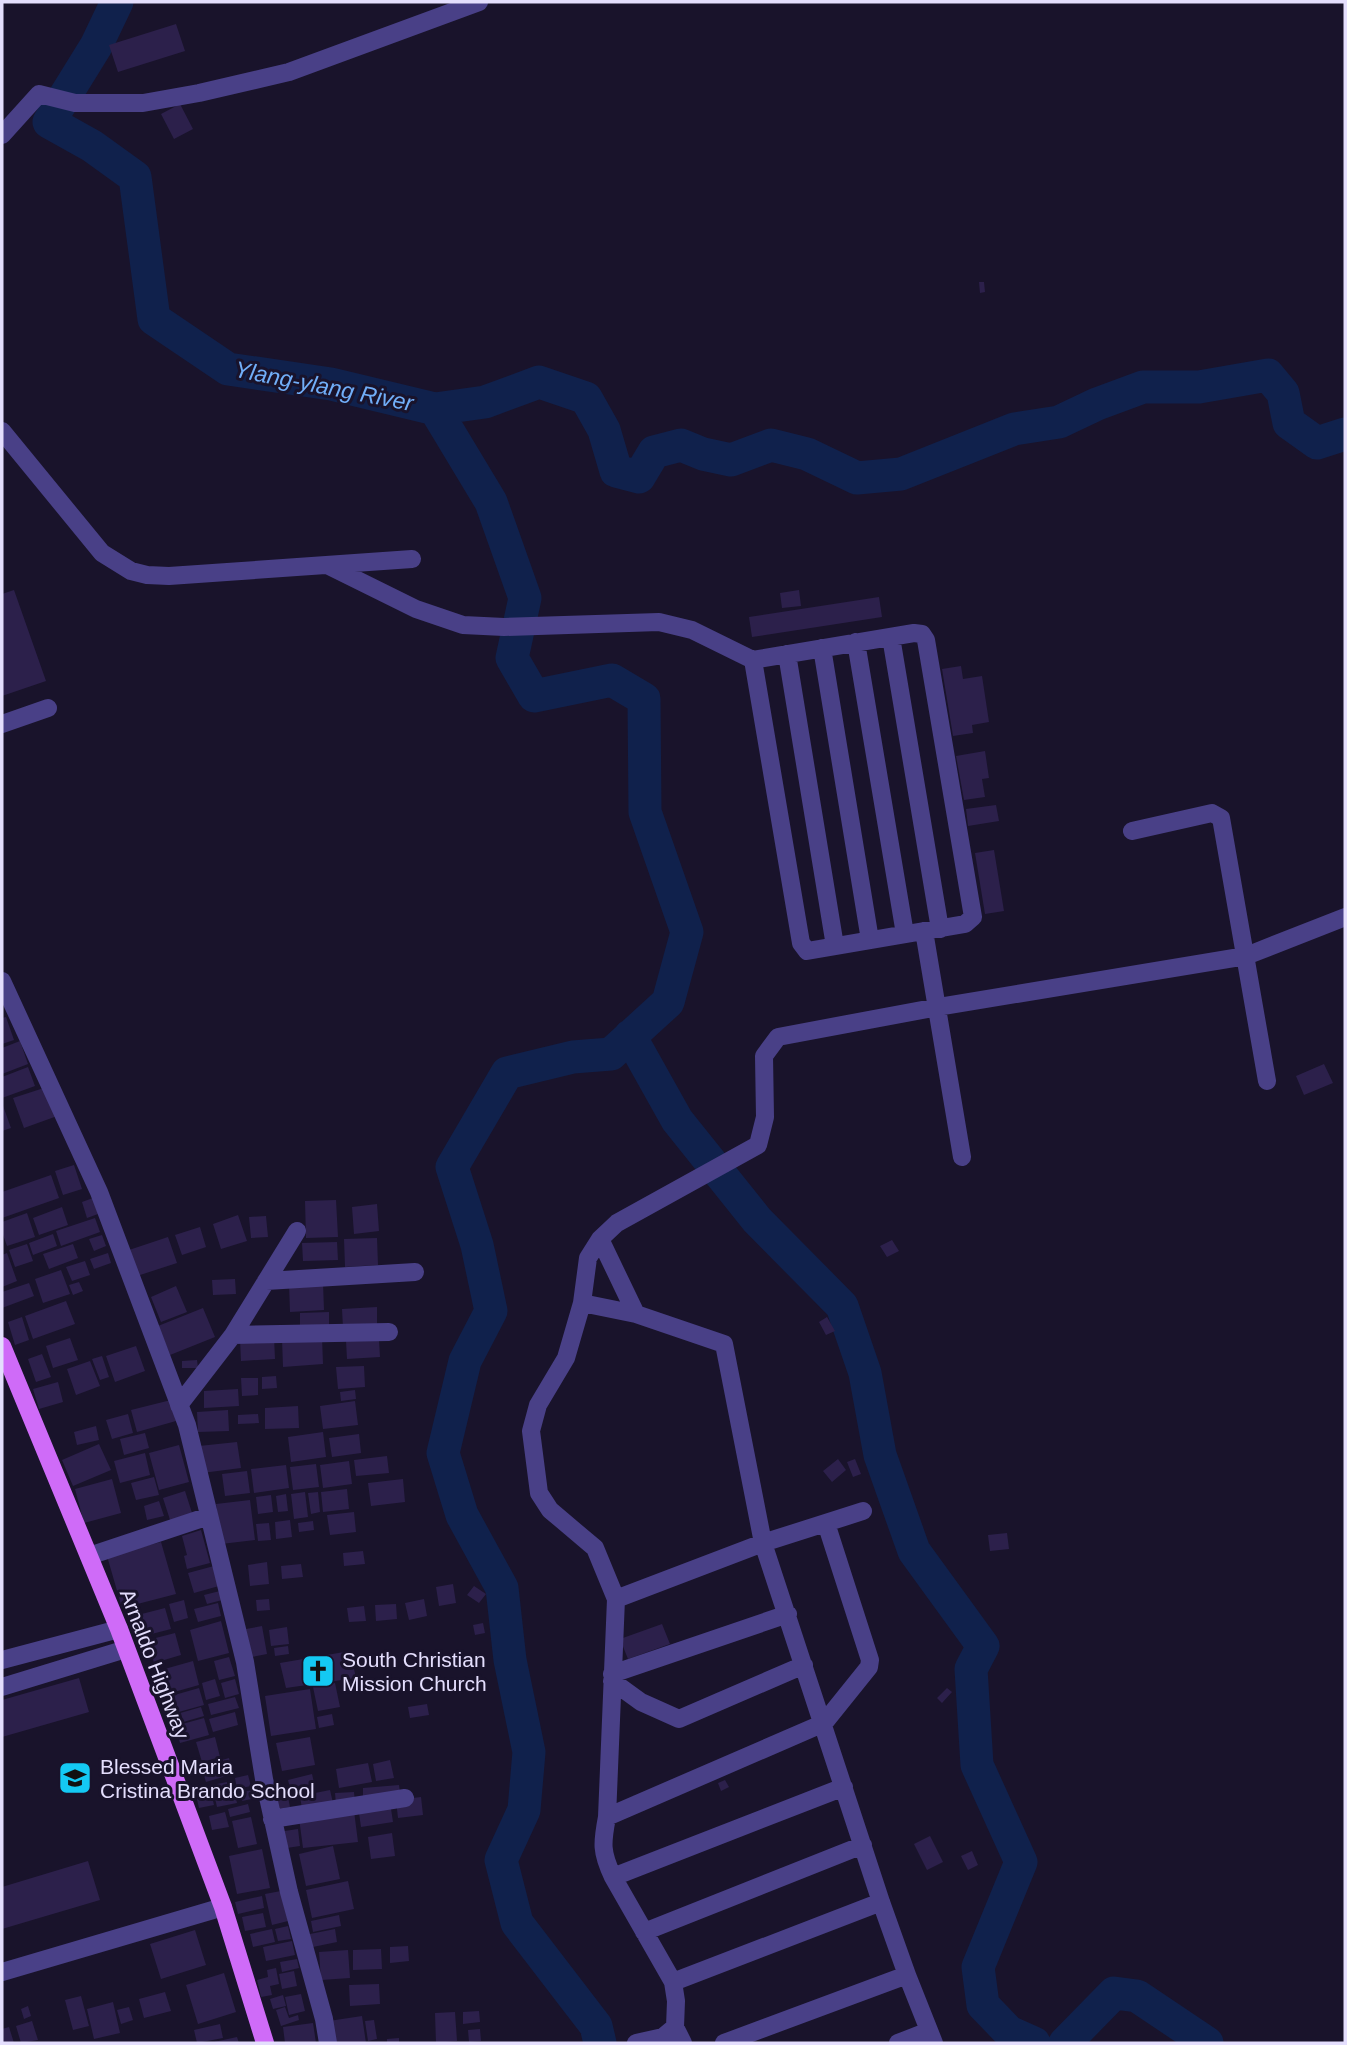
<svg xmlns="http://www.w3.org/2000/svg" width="1347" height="2045" font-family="Helvetica,sans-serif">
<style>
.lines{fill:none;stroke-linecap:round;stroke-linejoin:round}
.river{stroke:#10214c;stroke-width:33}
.building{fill:#2c204b}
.minor{stroke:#494087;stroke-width:18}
.major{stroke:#cf6bf8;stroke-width:18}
.labels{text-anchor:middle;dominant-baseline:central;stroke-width:6;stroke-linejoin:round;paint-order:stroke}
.poi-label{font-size:21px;fill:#e4defd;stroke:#19132b;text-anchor:start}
.street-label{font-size:21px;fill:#e4defd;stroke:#19132b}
.water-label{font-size:23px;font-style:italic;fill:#71aef8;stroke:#19132b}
</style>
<rect width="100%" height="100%" fill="#19132b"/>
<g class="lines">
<path class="river" d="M117,2L96,46L49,122L92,146L135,177L154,319L228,369L331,384L435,409L491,502L525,598L512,658L534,696L612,680L644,699L645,812L687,932L668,1002L611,1054L573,1057L507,1073L452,1167L477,1245L491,1311L465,1361L443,1453L462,1515L502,1588L510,1660L529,1752L524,1810L501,1860L517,1923L596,2026L600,2043
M435,409L485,402L539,382L586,398L604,430L616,471L639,477L654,452L681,445L703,454L731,460L771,445L807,454L857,478L901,474L1014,429L1059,422L1097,404L1143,387H1199L1268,375L1283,393L1289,423L1317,443L1345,434
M630,1036L677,1120L757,1220L842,1306L865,1373L880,1455L914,1551L983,1646L971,1669L977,1765L1021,1862L978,1967L983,2005L1009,2032L1034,2043
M1065,2043L1114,1993L1137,1996L1207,2043"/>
</g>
<path class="building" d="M176,24L185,51L118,72L109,45Z
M180,104L193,129L174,139L161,114Z
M979,282H984L985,292L980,293Z
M14,590L46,681L2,696V594Z
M799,590L801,606L782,608L780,593Z
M879,597L882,617L752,637L749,617Z
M961,666L963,679L982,676L989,722L972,725L973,733L953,736L942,669Z
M985,751L989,778L982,779L985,797L964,800L956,756Z
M996,805L999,821L968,826L966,809Z
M994,850L1004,911L985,914L975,853Z
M6,1017L14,1040L2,1044V1018Z
M20,1041L28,1064L2,1074V1048Z
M1324,1064L1333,1083L1304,1095L1296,1076Z
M28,1067L35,1086L2,1098V1077Z
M50,1086L60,1115L24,1128L13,1098Z
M2,1103L11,1128L2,1131Z
M74,1165L82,1189L63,1195L55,1171Z
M51,1175L59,1198L2,1218V1192Z
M93,1198L98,1214L87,1218L82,1202Z
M336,1200L338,1237L306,1238L305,1201Z
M377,1204L379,1231L354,1234L352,1207Z
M62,1207L68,1225L39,1235L33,1218Z
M27,1213L35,1237L7,1246L2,1232V1222Z
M238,1215L247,1241L221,1249L213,1224Z
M266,1216L268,1237L251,1238L249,1217Z
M95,1218L100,1232L61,1246L56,1231Z
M200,1227L206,1247L182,1255L175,1235Z
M53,1234L57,1246L33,1255L29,1243Z
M102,1235L106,1246L94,1251L89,1239Z
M168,1237L177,1263L137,1276L129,1250Z
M377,1238L378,1265L345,1267L344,1239Z
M892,1240L899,1251L887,1257L880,1246Z
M337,1242L338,1260L303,1261L302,1243Z
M27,1244L33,1261L15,1267L9,1250Z
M73,1244L78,1258L49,1269L43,1254Z
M7,1253L17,1281L2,1287V1255Z
M108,1253L111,1263L94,1269L90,1259Z
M85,1261L90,1275L72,1281L66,1267Z
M61,1270L70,1294L43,1303L35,1279Z
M235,1279L236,1294L213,1295L212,1280Z
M79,1282L83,1291L73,1295L69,1285Z
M29,1283L34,1296L2,1308V1292Z
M323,1283L324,1310L290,1312L289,1284Z
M176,1286L187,1312L161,1322L151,1297Z
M66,1301L75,1324L33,1339L25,1316Z
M377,1307V1327L343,1328L342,1309Z
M203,1308L215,1337L170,1355L158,1326Z
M329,1312V1327L300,1328V1313Z
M22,1317L29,1340L15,1345L8,1322Z
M827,1317L835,1331L826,1335L819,1322Z
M274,1337L275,1359L241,1361L240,1339Z
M322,1337L323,1364L283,1367L282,1339Z
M70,1338L78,1360L53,1368L46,1346Z
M379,1340L380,1357L347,1359L346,1341Z
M136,1346L145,1371L115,1382L106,1356Z
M42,1354L51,1377L36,1382L28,1359Z
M102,1356L109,1377L100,1380L92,1359Z
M197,1360L198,1368H182V1361Z
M90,1361L100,1386L76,1395L67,1369Z
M364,1366L365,1387L338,1389L336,1367Z
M276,1376L277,1388L262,1389V1377Z
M241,1378H258V1395L242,1396Z
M58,1382L63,1402L39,1409L33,1389Z
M238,1389L239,1406L204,1408V1391Z
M355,1390L356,1399L341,1401L340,1392Z
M171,1400L176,1421L137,1432L131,1410Z
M355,1401L358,1425L323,1429L320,1406Z
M298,1406L299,1428L265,1429V1408Z
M228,1410L229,1431L198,1432L197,1412Z
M128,1414L133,1433L112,1439L106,1420Z
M258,1414L259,1423L238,1424V1415Z
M96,1426L99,1440L77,1445L74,1432Z
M323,1432L326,1457L291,1462L288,1437Z
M145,1433L149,1448L124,1455L120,1439Z
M359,1434L361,1453L332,1457L329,1438Z
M237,1442L241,1468L202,1473L199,1446Z
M99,1444L111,1470L73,1486L62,1460Z
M179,1445L189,1482L159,1490L149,1453Z
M145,1453L150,1475L120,1483L114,1461Z
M387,1456L389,1473L356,1476L354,1460Z
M838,1459L846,1470L832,1482L823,1471Z
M855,1459L861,1474L853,1477L847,1462Z
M349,1461L352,1484L323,1488L320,1465Z
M316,1464L319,1487L293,1490L290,1467Z
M286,1465L289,1488L254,1493L251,1469Z
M247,1471L250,1493L225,1496L222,1474Z
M154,1477L159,1495L136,1500L131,1483Z
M112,1479L121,1513L84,1523L75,1489Z
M403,1479L405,1502L371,1506L368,1483Z
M347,1489L349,1509L323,1512L321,1492Z
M185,1491L193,1516L171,1523L163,1498Z
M305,1492L308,1517L294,1519L291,1494Z
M318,1492L320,1512L311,1514L308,1493Z
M286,1494L288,1511L278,1512L276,1496Z
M271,1495L273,1512L258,1514L256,1497Z
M250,1500L255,1540L221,1544L216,1504Z
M159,1501L164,1516L147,1520L144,1506Z
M354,1512L356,1532L330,1535L327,1515Z
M290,1520L292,1537L276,1539L275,1522Z
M313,1521L314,1530L299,1532L298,1523Z
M269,1523L271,1540L258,1541L256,1524Z
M201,1530L210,1563L187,1569L184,1556L187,1555L182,1536Z
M1007,1533L1009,1549L990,1551L988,1535Z
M161,1542L176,1594L122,1608L107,1556Z
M363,1551L365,1564L344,1566L343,1553Z
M267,1562L269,1584L250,1586L248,1565Z
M301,1564L303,1577L282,1579L281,1566Z
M214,1566L219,1586L194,1593L188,1573Z
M453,1584L456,1603L439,1606L436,1587Z
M474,1586L486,1594L479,1603L467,1595Z
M224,1590L226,1599L207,1604L204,1595Z
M269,1599L270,1610L257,1611L256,1600Z
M424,1599L427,1616L409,1620L405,1603Z
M184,1600L188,1618L174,1622L169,1604Z
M218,1603L221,1616L198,1622L194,1609Z
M396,1604L397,1619L376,1621L375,1605Z
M364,1606L366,1621L349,1622L347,1608Z
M165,1608L171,1629L136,1638L130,1617Z
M221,1621L229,1653L198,1661L190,1630Z
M483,1623L485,1633L475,1635L473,1625Z
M662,1624L670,1644L628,1659L620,1639Z
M262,1626L267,1654L252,1657L246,1629Z
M287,1627L289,1644L271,1646L269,1630Z
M175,1633L181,1655L154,1663L148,1640Z
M288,1646L289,1654L275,1656L274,1648Z
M350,1651L356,1678L286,1688L280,1663Z
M229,1657L235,1676L219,1680L214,1661Z
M193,1661L199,1685L160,1696L154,1672Z
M79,1678L89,1712L2,1737V1700Z
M215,1679L220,1696L206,1700L202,1683Z
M235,1679L239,1694L225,1698L221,1683Z
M335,1683L340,1707L318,1711L313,1687Z
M199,1688L204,1705L175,1713L171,1696Z
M947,1688L952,1692L942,1703L937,1698Z
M310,1689L316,1729L271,1736L265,1696Z
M235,1697L239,1708L211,1715L208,1704Z
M427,1704L429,1715L410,1718L408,1707Z
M201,1707L204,1716L180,1723L177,1714Z
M235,1712L238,1725L213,1732L209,1719Z
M332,1714L334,1725L319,1728L317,1717Z
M204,1718L209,1735L180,1743L175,1726Z
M215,1737L220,1757L202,1762L196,1742Z
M310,1737L315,1765L282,1771L276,1743Z
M229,1758L233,1774L206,1782L201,1766Z
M390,1760L394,1778L376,1781L373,1764Z
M368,1763L372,1782L339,1788L336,1769Z
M312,1774L316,1791L292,1796L288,1780Z
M248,1775L251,1786L237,1789L235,1778Z
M725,1780L729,1787L721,1791L718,1783Z
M232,1781L237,1803L217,1807L212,1785Z
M399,1785L400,1793L363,1796V1788Z
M286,1787L290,1807L277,1809L273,1790Z
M210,1788L214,1805L199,1808L195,1791Z
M254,1790L256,1798L242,1801L240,1792Z
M330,1790L333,1803L302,1809L300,1796Z
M354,1792L355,1803L336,1804L335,1793Z
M421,1797L423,1815L398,1818L396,1800Z
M390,1802L393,1822L361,1827L358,1806Z
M248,1804L250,1812L230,1817L228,1809Z
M354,1811L358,1842L303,1848L299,1818Z
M225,1812L229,1827L212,1830L209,1816Z
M251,1817L257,1844L238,1848L232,1821Z
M298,1829L300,1846L280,1849L278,1832Z
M392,1833L395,1856L371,1859L368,1837Z
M930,1836L943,1862L927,1870L914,1844Z
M333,1846L340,1879L306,1886L299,1854Z
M262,1849L270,1888L237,1894L229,1856Z
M972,1851L978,1865L968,1870L961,1856Z
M88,1861L100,1900L2,1929V1887Z
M348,1881L354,1909L312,1918L306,1890Z
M281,1891L288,1921L272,1925L265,1894Z
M262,1896L264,1908L238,1914L235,1902Z
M263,1913L266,1927L245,1931L242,1917Z
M339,1915L341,1926L313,1932L311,1921Z
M288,1926L291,1939L278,1941L275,1929Z
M272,1929L275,1942L253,1947L250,1934Z
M335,1929L337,1942L308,1948L305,1935Z
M195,1930L206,1965L161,1979L150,1944Z
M292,1941L295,1955L266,1961L263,1947Z
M408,1946L409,1961L390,1963V1947Z
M381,1949L382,1969L353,1970V1950Z
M348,1950L350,1978L321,1980L319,1952Z
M297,1959L299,1968L282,1972L280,1962Z
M276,1968L279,1984L270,1986L272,1995L261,1997L257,1980L268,1977L267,1970Z
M294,1971L297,1986L282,1989L279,1974Z
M224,1973L236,2012L198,2024L186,1985Z
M379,1984L380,2004L350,2006L349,1985Z
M165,1992L171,2011L144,2018L139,1999Z
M301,1994L305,2011L289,2015L285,1997Z
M283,1995L286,2006L273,2009L270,1999Z
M81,1996L89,2026L73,2030L65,2000Z
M113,2002L120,2033L94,2039L87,2009Z
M28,2006L31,2016L24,2019L21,2009Z
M129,2007L133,2020L121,2024L117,2010Z
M285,2007L289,2018L298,2015L299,2020L281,2026L276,2010Z
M479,2011L480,2022L463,2024V2012Z
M455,2012L457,2041L436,2043L435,2013Z
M362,2016L366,2043H332L329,2021Z
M374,2020L377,2039L368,2041L365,2021Z
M32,2021L38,2040L21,2043L16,2026Z
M313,2023L316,2043H285L283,2027Z
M220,2024L223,2038L197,2043L194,2030Z
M9,2027L14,2043H2V2029Z
M480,2029L481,2041L469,2042L468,2030Z
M237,2037L239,2043H214V2042Z
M399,2038V2043H387V2039Z"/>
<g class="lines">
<path class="minor" d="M2,135L39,94L75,103H143L199,93L289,72L479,2
M2,431L102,553L131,571L147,575L169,576L412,559
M329,566L416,609L463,625L504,627L659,622L692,630L753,660
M914,633L922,634L926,640L973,917L965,924L807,951L801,943L753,660Z
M891,637L940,929
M856,642L905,934
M822,648L870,940
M787,654L835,946
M2,724L48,708
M1132,831L1212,813L1221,818L1267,1081
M924,931L962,1157
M2,981L99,1192L187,1425L245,1662L264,1779L289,1892L324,2019L328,2043
M600,1239L636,1314
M266,1281L415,1272
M582,1303L636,1314L724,1344L763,1543L881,1902L907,1975L934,2043
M233,1335L389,1332
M179,1405L233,1335L297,1231
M89,1556L209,1516
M616,1599L763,1543L863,1511
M2,1660L119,1629
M612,1674L788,1614
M612,1681L641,1702L679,1719L804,1665
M2,1687L126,1649
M607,1817L824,1723L869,1667L870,1660L826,1523
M272,1819L405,1798
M613,1877L844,1787
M644,1932L863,1845
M2,1972L223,1907
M673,1982L881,1902
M636,2043L663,2037L675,2027
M683,2043L675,2027L676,2001L673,1982L613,1877C601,1852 602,1843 607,1817L616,1599L595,1548L550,1510L539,1493L531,1431L538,1405L566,1358L582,1303L588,1258L600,1239L617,1223L758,1145L765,1117L764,1056L778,1037L938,1007L1246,956L1345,917
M724,2043L907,1975
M898,2043L929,2031"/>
<path class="major" d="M2,1346L119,1629L223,1907L265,2043"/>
</g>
<defs>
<symbol id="church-square" viewBox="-11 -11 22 22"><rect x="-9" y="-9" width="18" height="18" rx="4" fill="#14c9f3" stroke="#19132b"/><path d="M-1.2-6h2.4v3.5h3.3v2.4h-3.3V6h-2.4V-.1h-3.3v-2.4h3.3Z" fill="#111"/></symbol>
<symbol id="school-square" viewBox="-11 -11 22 22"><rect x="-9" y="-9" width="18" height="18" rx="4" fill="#14c9f3" stroke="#19132b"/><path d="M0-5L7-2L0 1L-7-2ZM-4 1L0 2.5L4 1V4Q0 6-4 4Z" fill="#111"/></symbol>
</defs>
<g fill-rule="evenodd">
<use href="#church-square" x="299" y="1652" width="38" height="38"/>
<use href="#school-square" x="56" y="1759" width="38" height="38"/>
</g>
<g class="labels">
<g class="poi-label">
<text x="342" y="1659">South Christian<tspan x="342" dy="24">Mission Church</tspan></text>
<text x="100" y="1766">Blessed Maria<tspan x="100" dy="24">Cristina Brando School</tspan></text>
</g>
<g class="street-label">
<text transform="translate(155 1664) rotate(69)">Arnaldo Highway</text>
</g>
<g class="water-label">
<text transform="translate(324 386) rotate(11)">Ylang-ylang River</text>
</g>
</g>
<rect width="1347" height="2045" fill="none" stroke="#e4defd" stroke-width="7"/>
</svg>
